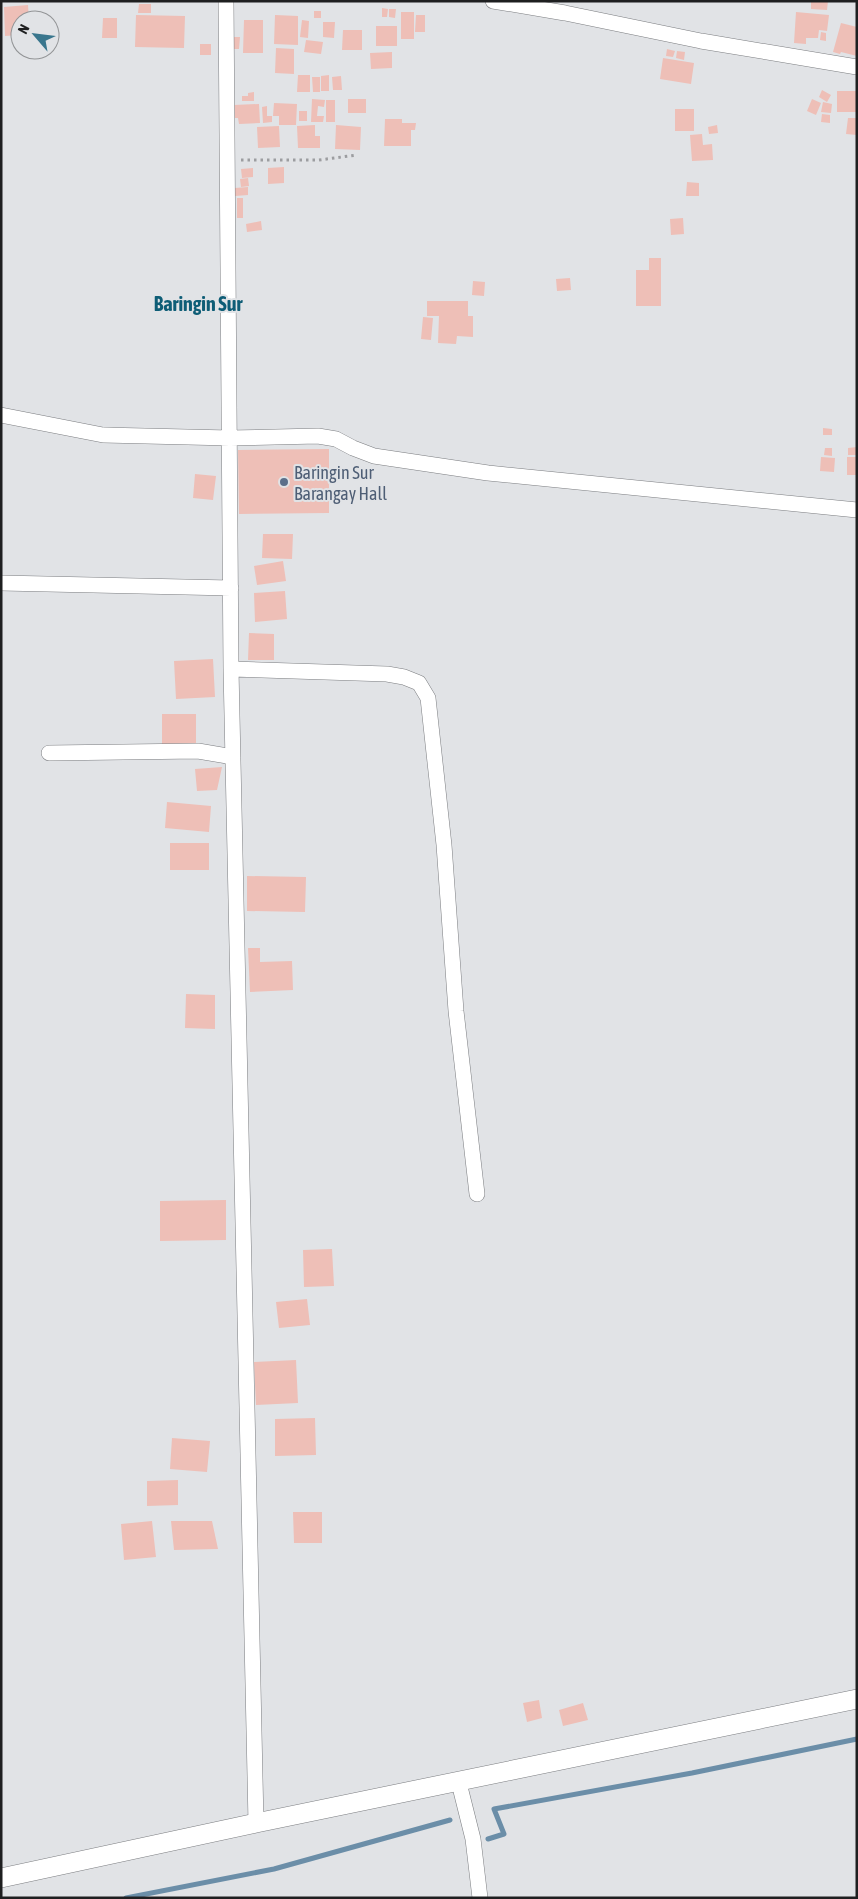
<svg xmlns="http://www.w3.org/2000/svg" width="858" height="1899" font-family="'Asap Condensed',sans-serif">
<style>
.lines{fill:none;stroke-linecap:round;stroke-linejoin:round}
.stream{stroke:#6b8ea8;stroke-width:5}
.building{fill:#eebfb7}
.minor-casing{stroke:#7b7d80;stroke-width:16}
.tertiary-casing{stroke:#7b7d80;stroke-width:20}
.path{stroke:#9c9da0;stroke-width:3;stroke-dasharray:2.5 4;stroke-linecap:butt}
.minor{stroke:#fff;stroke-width:15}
.tertiary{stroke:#fff;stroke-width:19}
.service-dot{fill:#5c6f8a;stroke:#e1e3e6;stroke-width:2}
.labels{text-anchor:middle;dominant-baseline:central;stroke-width:4;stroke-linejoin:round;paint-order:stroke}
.service-label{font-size:18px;fill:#4e5e75;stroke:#e1e3e6;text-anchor:start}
.quarter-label{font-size:20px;font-weight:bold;fill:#0e5d76;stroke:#e1e3e6}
</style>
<rect width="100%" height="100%" fill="#e1e3e6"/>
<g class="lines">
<path class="stream" d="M488,1839L504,1834L494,1809L692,1773L857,1739
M126,1898L274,1869L450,1820"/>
</g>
<path class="building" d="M811,1H828L827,10L811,9Z
M139,4H151V13H138Z
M28,5L29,20H20V35L5,36L4,7Z
M382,8L388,9L387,17H382Z
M389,9H396L395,18L389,17Z
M314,11H321V18H314Z
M401,12H414V39H401Z
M796,12L829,15L827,31L819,30L818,38H806V44L794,43Z
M136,15L185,16L184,48L135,47Z
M275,15L298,16V45L274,44Z
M416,15H425V32H415Z
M103,18H117V38H102Z
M244,20H263V53H243Z
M302,20L309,21L308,38L300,37Z
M323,22H335L334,38L323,37Z
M841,23L857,27V56L841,52L840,54L833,52Z
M376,26H397V46H376Z
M343,30H362V50H342Z
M821,32L826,33V41L820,40Z
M231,37H240L239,49H231Z
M306,40L323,42L321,54L304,52Z
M200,44H211V55H200Z
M276,48L294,49V74L275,73Z
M667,49L675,51L673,57L666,56Z
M677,51L685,52L684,60L676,58Z
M392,52V68L371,69L370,53Z
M663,58L694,63L691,84L660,79Z
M298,75H310V92H297Z
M329,75V91H321V76Z
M341,76L342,90H333L332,77Z
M312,77H320V92H313Z
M822,90L831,95L827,102L819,97Z
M837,91H857V112H837Z
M254,92V101H242V96H248V93Z
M312,99L325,100L324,107L318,106L317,116H324L323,122H311Z
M348,99H366V113H348Z
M812,99L821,103L816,115L807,111Z
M326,100H335V122H326Z
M823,102L832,104L831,113L821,112Z
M274,103L297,104L296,125H279V116H273Z
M259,104L260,123L239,124L238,118H234V105Z
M267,106V116H272V122L263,123L262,107Z
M675,109H694V131H675Z
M299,111H307V121H299Z
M822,114L830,115V123L821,122Z
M848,118H857V135L846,134Z
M385,119H402V123H416L415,130H411V146H384Z
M315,125V136H320V148H298L297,126Z
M336,125L361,127L360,150L335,149Z
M717,125L718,133L709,134L708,127Z
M279,126L280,147L258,148L257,127Z
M702,134L703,145L712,144L713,160L692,161L690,135Z
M284,167V183L268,184V168Z
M253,168V177L242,178L241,169Z
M248,178L249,186L241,187L240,179Z
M687,182L699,183V196H686Z
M248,187V195L235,196V188Z
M237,198H243V218H237Z
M683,218L684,234L671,235L670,219Z
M261,221L262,230L247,232L246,224Z
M649,258H661V306H636V270H649Z
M570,278L571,290L557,291L556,279Z
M473,281L485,282L484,296L472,295Z
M427,301H468V316H473V337L457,336L456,344L438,343L439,316H427Z
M423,317L433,318L431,340L421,339Z
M823,428L832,429V435H823Z
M857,447V455H848V448Z
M825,448H832V456L824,455Z
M329,449V513L239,514L238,450Z
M821,457L835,458L834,472L820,471Z
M847,457H857V475H847Z
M195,474L216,476L213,500L193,498Z
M263,534H293L292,559L262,558Z
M283,561L286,581L257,585L254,566Z
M285,591L287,619L255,622L254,593Z
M249,633L274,634V660H248Z
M213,659L215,697L176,699L174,661Z
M162,714H196V745H162Z
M222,767L217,790L197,791L195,769Z
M167,802L211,806L209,832L165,828Z
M170,843H209V870H170Z
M247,876L306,877L305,912L247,911Z
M248,948H260V962L292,961L293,990L250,992Z
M186,994L215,995V1029L185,1028Z
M226,1200V1240L160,1241V1201Z
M332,1249L334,1286L304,1287L303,1250Z
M307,1299L310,1325L279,1328L276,1302Z
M296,1360L298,1403L256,1405L254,1362Z
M315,1418L316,1455L275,1456V1419Z
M172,1438L210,1441L207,1472L170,1469Z
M178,1480V1505L147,1506V1481Z
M293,1512H322V1543H294Z
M152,1521L156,1557L124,1560L121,1524Z
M171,1521H212L218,1549L174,1550Z
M539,1700L542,1718L527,1722L523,1703Z
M583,1703L588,1720L563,1726L559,1710Z"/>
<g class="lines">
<defs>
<path id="minor" d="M226,1L231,669L256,1823
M493,1L565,13L701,41L857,67
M1,415L103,435L230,438L318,436L336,439L353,448L374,456L488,473L857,510
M1,583L231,588
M231,669L387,674L404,677L419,683L428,698L444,845L456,1011L477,1194
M49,753L198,751L233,757
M459,1783L473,1839L480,1898"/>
<path id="tertiary" d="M1,1878L256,1823L857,1699"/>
</defs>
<use href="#minor" class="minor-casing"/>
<use href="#tertiary" class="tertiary-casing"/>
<path class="path" d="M241,160H319L357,155"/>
<use href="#minor" class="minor"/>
<use href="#tertiary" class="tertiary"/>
</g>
<circle class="service-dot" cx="284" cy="482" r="5"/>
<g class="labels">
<g class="service-label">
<text x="294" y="472">Baringin Sur<tspan x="294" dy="21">Barangay Hall</tspan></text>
</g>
<g class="quarter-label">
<text x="198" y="303">Baringin Sur</text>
</g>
</g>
<rect width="858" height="1899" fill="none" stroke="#1e1f20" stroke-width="5"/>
<g transform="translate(35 35) rotate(298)"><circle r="24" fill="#e1e3e6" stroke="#939597"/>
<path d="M0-4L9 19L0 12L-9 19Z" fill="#39768d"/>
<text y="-8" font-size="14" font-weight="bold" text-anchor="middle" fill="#1e1f20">N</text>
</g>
</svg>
